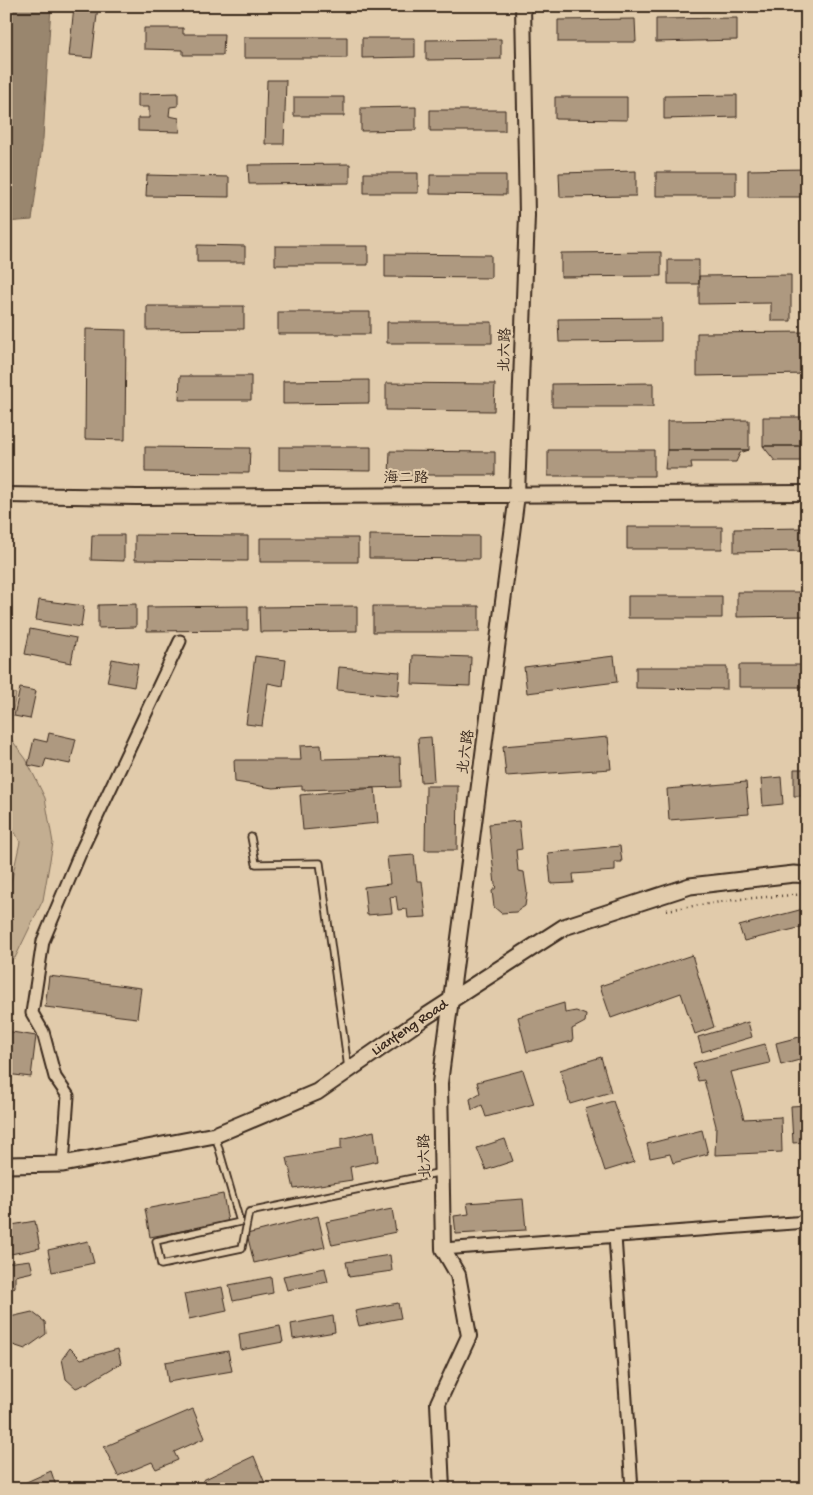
<svg xmlns="http://www.w3.org/2000/svg" width="813" height="1495" font-family="'Gochi Hand','LXGW WenKai TC',sans-serif">
<style>
.green{fill:#c3ae91;stroke:#7f6c58}
.water{fill:#99866e;stroke:#73614e}
.building{fill:#ae9980;stroke:#3b2a1e}
.lines{fill:none;stroke-linecap:round;stroke-linejoin:round}
.service-casing{stroke:#3b2a1e;stroke-width:9}
.minor-casing{stroke:#3b2a1e;stroke-width:15}
.tertiary-casing{stroke:#3b2a1e;stroke-width:18}
.secondary-casing{stroke:#3b2a1e;stroke-width:19}
.path{stroke:#3b2a1e;stroke-width:2.5;stroke-dasharray:1 4;stroke-linecap:butt}
.service{stroke:#e1cbab;stroke-width:5.5}
.minor{stroke:#e1cbab;stroke-width:11}
.tertiary{stroke:#e1cbab;stroke-width:14}
.secondary{stroke:#e1cbab;stroke-width:15}
.labels{text-anchor:middle;dominant-baseline:central;stroke-width:4.5;stroke-linejoin:round;paint-order:stroke}
.street-label{font-size:15px;fill:#3b2a1e;stroke:#e1cbab}
</style>
<rect width="100%" height="100%" fill="#e1cbab"/>
<filter id="ink" filterUnits="userSpaceOnUse"><feTurbulence type="fractalNoise" baseFrequency=".02" numOctaves="2"/><feDisplacementMap in="SourceGraphic" scale="10" xChannelSelector="R" yChannelSelector="G"/><feConvolveMatrix kernelMatrix="1 2 1 2 8 2 1 2 1" color-interpolation-filters="sRGB"/></filter>
<g filter="url(#ink)">
<path class="green" d="M10,692L16,694L8,735L26,759L45,798L53,843L43,900L15,958L6,957V892L10,887L20,842L6,815V701Z"/>
<path class="water" d="M6,6H51L43,139L32,220L6,222Z"/>
<path class="building" d="M74,6H98L92,58L69,56Z
M737,18V40L656,42V19Z
M635,19L636,42H558V20Z
M144,28H183V34H224L223,55H183V50L144,49Z
M244,37H347V58H244Z
M362,38H415V57L362,58Z
M501,39V59L426,60V40Z
M267,80H286L284,144H265Z
M178,93V106L170,107L169,116L179,118L180,132L138,131V118H149V107H138V94Z
M737,95V117L664,119V96Z
M294,97H344V116H294Z
M555,97H627V120L555,119Z
M416,107V130L361,131V108Z
M430,110H505V131H430Z
M350,164V183L249,184L248,165Z
M807,169V197H748V170Z
M636,171V196L560,197L559,173Z
M656,172H736V196H656Z
M364,173H418V193H364Z
M147,175L229,177V197L146,196Z
M430,175H506V195L430,194Z
M197,245L245,246V262H197Z
M275,246H368V265H275Z
M661,252V276L561,277V253Z
M385,254L491,255V278L385,277Z
M668,260H699V284H668Z
M791,275V321H771V303L699,304V276Z
M147,306H244V329L147,330Z
M278,312H370V334H278Z
M661,318V341L559,342L558,319Z
M387,322H492V343H387Z
M86,329L126,330L125,440L85,439Z
M807,332V374L697,376V333Z
M180,376H251V400H179Z
M369,380V403L283,404V381Z
M386,383L495,384L494,411L386,410Z
M653,383V407H552V384Z
M763,417H807V446H763Z
M749,420V450H667V421Z
M763,446H807V461H775Z
M145,447L250,448L249,473L145,472Z
M279,447H371V471L279,470Z
M548,450H654V476H548Z
M667,450H749L740,453L736,462H691L692,469H665Z
M390,451L495,452V475H389Z
M627,527H722V549H627Z
M807,528V551L734,552V529Z
M92,535H124V561L91,560Z
M135,535L248,536V561L135,560Z
M369,535L479,536V559L369,558Z
M260,538H358V562H260Z
M737,592H807V616L737,617Z
M628,596H722V618H628Z
M39,600L84,606L81,627L36,620Z
M136,604V627L98,628V605Z
M248,606V630L147,631V607Z
M357,606V631L260,632L259,607Z
M373,606H479V632H373Z
M30,629L76,638L71,663L25,654Z
M413,655L471,657L470,686L412,684Z
M255,656L286,660L283,686L268,683L262,726L246,724Z
M614,656L617,682L527,693L524,667Z
M112,659L138,664L134,687L107,682Z
M739,665H807V687H739Z
M339,667L400,672L398,696L337,690Z
M636,667H727V689L636,688Z
M20,688L36,691L30,719L14,716Z
M49,733L76,739L70,764L46,759L43,768L28,765L34,739L47,742Z
M431,737L434,781L421,782L418,738Z
M608,737L611,769L506,776L503,746Z
M321,745L322,759L400,757L401,787L302,790V786L273,788L235,782L234,760H301L300,746Z
M794,769H807V796H794Z
M781,777L783,804L763,806L761,779Z
M746,782L749,814L669,820L667,789Z
M426,786H458L457,850H425Z
M375,788L378,823L303,830L300,795Z
M519,821L522,849L516,850L518,871L524,872L527,892L525,906L516,912L501,913L494,907L492,891L497,887L495,885L489,824Z
M620,846L622,862H615V871L573,874L574,883L551,884L548,853Z
M414,855L417,881H422L426,917L408,918L407,909L398,910L396,896L390,897L392,913L367,915L364,887L390,884L387,857Z
M807,908V926L744,941L739,926Z
M6,938H9L11,964H6Z
M692,955L714,1027L695,1034L681,993L611,1018L600,986Z
M49,976L141,988L137,1018L45,1007Z
M564,1003L565,1013L576,1011L586,1015L585,1022L572,1029L573,1041L527,1052L518,1017Z
M748,1022L752,1037L702,1052L698,1037Z
M6,1031L36,1036L31,1077L6,1074Z
M807,1035V1058L781,1065L776,1043Z
M765,1044L770,1063L731,1072L744,1119L781,1117L782,1152L715,1155L716,1126L704,1080L698,1081L693,1063Z
M601,1057L611,1092L570,1104L560,1070Z
M523,1070L534,1104L486,1117L482,1105L472,1110L470,1099L480,1093L477,1082Z
M613,1101L634,1162L605,1171L585,1109Z
M807,1105V1142L793,1143L791,1106Z
M702,1130L708,1154L673,1163L670,1154L650,1158L647,1144Z
M374,1131L378,1161L350,1167L352,1180L294,1189L287,1158L341,1149V1139Z
M505,1139L513,1161L486,1170L477,1148Z
M223,1194L228,1222L150,1237L145,1209Z
M523,1199L526,1230L456,1234L454,1216L469,1214L467,1203Z
M392,1209L396,1232L332,1245L326,1222Z
M318,1216L325,1247L254,1263L247,1234Z
M35,1221L40,1248L6,1255V1226Z
M88,1241L94,1263L52,1272L48,1250Z
M390,1255L392,1271L349,1277L346,1262Z
M30,1260L33,1272L15,1276V1287L6,1295V1263Z
M325,1268L328,1282L287,1290L283,1276Z
M271,1277L273,1293L233,1301L229,1285Z
M222,1287L227,1311L189,1319L184,1294Z
M398,1303L401,1318L359,1326L355,1311Z
M32,1312L45,1322L46,1334L25,1349L10,1344L6,1332V1327L10,1326V1317Z
M333,1316L335,1332L293,1339L291,1324Z
M280,1326L283,1342L241,1350L239,1334Z
M70,1348L81,1359L118,1349L121,1363L88,1383L76,1388L66,1379L62,1359Z
M228,1351L232,1371L168,1382L165,1362Z
M193,1409L205,1438L174,1452L178,1460L156,1469L152,1462L118,1476L104,1447Z
M254,1456L266,1486L260,1489H206L203,1480Z
M51,1471L57,1489H11Z"/>
<g class="lines">
<defs>
<path id="service" d="M251,837L256,864L320,863L348,1068
M215,1135L240,1222L156,1241L161,1265L242,1248L249,1212L442,1172"/>
<path id="minor" d="M63,1164L68,1096L55,1077L43,1032L32,1013L43,941L81,851L180,641
M615,1236L632,1489
M443,1249L807,1222"/>
<path id="tertiary" d="M6,495L137,497L807,493
M442,1489L438,1403L469,1336L458,1275L443,1249L440,1083L517,495L527,215L523,6"/>
<path id="secondary" d="M6,1165L63,1164L215,1135L317,1092L425,1017L564,927L690,886L794,874L807,875"/>
</defs>
<use href="#service" class="service-casing"/>
<use href="#minor" class="minor-casing"/>
<use href="#tertiary" class="tertiary-casing"/>
<use href="#secondary" class="secondary-casing"/>
<path class="path" d="M667,910L740,899L807,894"/>
<use href="#service" class="service"/>
<use href="#minor" class="minor"/>
<use href="#tertiary" class="tertiary"/>
<use href="#secondary" class="secondary"/>
</g>
</g>
<g class="labels">
<g class="street-label">
<text transform="translate(506 350) rotate(-88)">北六路</text>
<text x="406" y="479">海二路</text>
<text transform="translate(467 752) rotate(-82)">北六路</text>
<text transform="translate(410 1028) rotate(-34)">Lianfeng Road</text>
<text transform="translate(426 1156) rotate(-92)">北六路</text>
</g>
</g>
<rect width="813" height="1495" fill="none" stroke="#e1cbab" stroke-width="25"/>
<rect x="12" y="12" width="788" height="1470" fill="none" stroke="#3b2a1e" stroke-width="2" filter="url(#ink)"/>
</svg>
